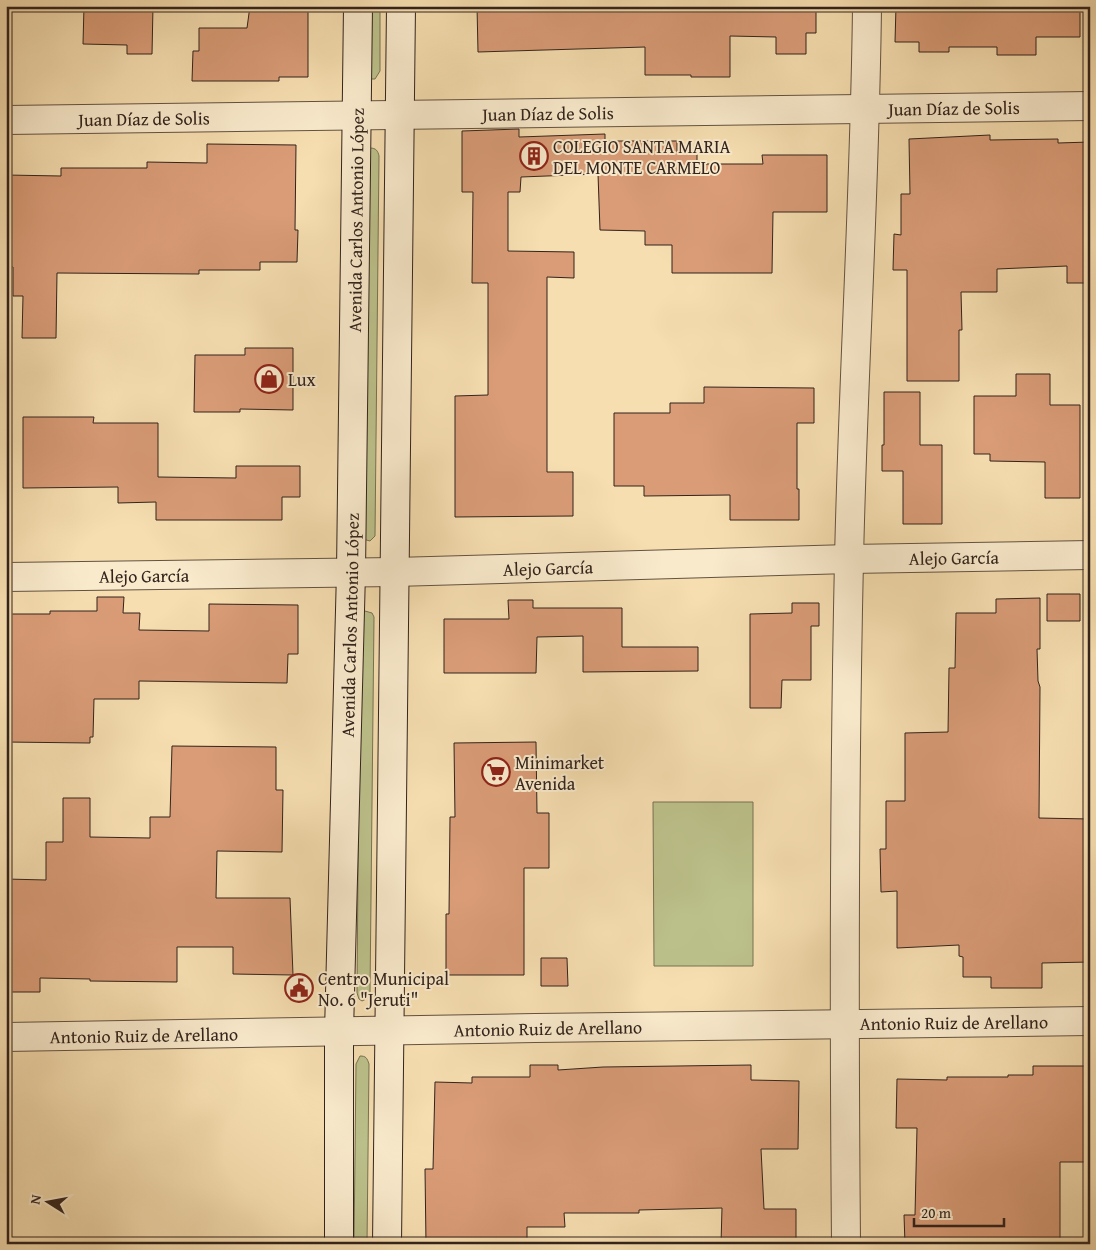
<svg xmlns="http://www.w3.org/2000/svg" width="1096" height="1250" font-family="'Gentium Book Plus',serif">
<style>
.green{fill:#bcc18b;stroke:#777254}
.building{fill:#d99c77;stroke:#32231c}
.lines{fill:none;stroke-linecap:round;stroke-linejoin:round}
.street-casing{stroke:#635241;stroke-width:30}
.secondary-casing{stroke:#32231c;stroke-width:30}
.street{stroke:#f9eacc;stroke-width:28}
.secondary{stroke:#f9eacc;stroke-width:28}
.labels{text-anchor:middle;dominant-baseline:central;stroke-width:4;stroke-linejoin:round;paint-order:stroke}
.street-label{font-size:18px;fill:#32231c;stroke:#f9eacc}
.poi-label{font-size:18px;fill:#32231c;stroke:#f9eacc;text-anchor:start}
</style>
<rect width="100%" height="100%" fill="#f6deb0"/>
<filter id="stains"><feTurbulence type="fractalNoise" baseFrequency=".004" numOctaves="4"/><feColorMatrix values="0 0 0 0 .2 0 0 0 0 .09 0 0 0 0 .02 0 0 0 .5 -.17"/></filter>
<radialGradient id="worn" r=".72"><stop offset=".6" stop-color="#630" stop-opacity="0"/><stop offset="1" stop-color="#630" stop-opacity=".3"/></radialGradient>
<path class="green" d="M367,6H380V71L375,79H371L368,76Z
M370,148C376,148 378,151 379,156L375,536L370,541L363,539L367,151Z
M365,611L372,613L374,617L370,992L368,998L362,1001L359,999L357,993L360,618Z
M653,802H753V966H654Z
M360,1056C366,1056 367,1058 369,1064L367,1244H354L356,1064Z"/>
<path class="building" d="M84,6H153L152,54H127V45L83,44Z
M250,6H308V77H279V81H192L193,51H199V28H247Z
M477,6H816V33H806V54H776V37L730,36V77H691V75H645V47L478,52Z
M896,6H1080V37H1036V55H997V47H949V52H919V42H895Z
M519,129V137L605,134V141H677V152H697V164H763L762,155H827V212H773L772,273H672V245H645V231L600,230L598,174L521,177L520,192H508V251L574,252V278L547,277V472H573V516L455,517V396L488,395V283H472L473,192H462V131Z
M990,135V140L1058,139V143L1090,142V283H1067V266L997,269V292H961L962,330H959V381H907V270H893L894,234L901,235V194H910L909,139Z
M207,144L296,145L295,230H298L297,262H260V270H199V274L57,273L56,338H22L23,296H13V267H6V175L61,176V168H147V162L207,163Z
M245,348H293V410L240,409V412H194L195,355H245Z
M1016,374H1050V405H1080V498H1045V462L990,461V454H974V396H1016Z
M704,387L814,388V423H797V489H799V520H730V495L644,496V486H614V413H670V403H704Z
M884,392H920V445H942V524H903V471H882V445H884Z
M23,417H94L93,423H158V477L236,478V466H300V497H282V520H156V502L118,503V487L23,488Z
M1047,594H1080V621H1047Z
M97,597H124L123,613H140L139,630L209,631V604L298,605V654H288L287,683L139,681V699H94L93,737H90V743L6,742V665H9L10,614H50V611H97Z
M1040,598V649H1037L1038,681L1040,687L1039,818L1090,819V962L1042,963V988H991V977H963V957L959,956V945L897,948V891L881,892L880,849H886V801H905V733L948,732L949,668H955L956,613H996V599Z
M508,600H533V608H622V647H698V671L583,672V636L537,637L536,673H444V619H509Z
M792,603H819V626H811V680H782L781,708H750V614L792,613Z
M536,742L537,813H549V868H524V975H446V914H449L450,817H455L454,743Z
M172,746L276,747V790H283L282,852L217,851L216,898H290L293,975L233,974V947H177V982L90,981V979L40,978V992H6V879L46,880V842H63V798H90V837L150,838V817H170Z
M541,958H567L568,986H541Z
M530,1065H558V1070L603,1067L751,1065V1080L799,1081L798,1149H761L764,1209H796V1244H721L722,1208L639,1210V1213H564L565,1227H527V1244H426L425,1169H433L435,1082L472,1083V1077H530Z
M1033,1066H1087V1081H1090V1162H1060V1244H905L904,1215H915L917,1128H896L897,1079L947,1080V1077H1008V1075H1033Z"/>
<g class="lines">
<defs>
<g id="street">
<path id="s1" d="M6,120L1090,106"/>
<path id="s2" d="M6,577L395,572L849,559L1090,555"/>
<path id="s3" d="M6,1037C367,1032 729,1023 1090,1021"/>
<path d="M846,1244C844,1016 844,788 849,560C853,375 865,191 867,6"/>
</g>
<g id="secondary">
<path id="s4" d="M339,1244V1032L351,572L358,6"/>
<path d="M387,1244L401,6"/>
</g>
</defs>
<use href="#street" class="street-casing"/>
<use href="#secondary" class="secondary-casing"/>
<use href="#street" class="street"/>
<use href="#secondary" class="secondary"/>
</g>
<defs>
<symbol id="building-ring" viewBox="-11 -11 22 22"><circle r="9.5" fill="#f9eacc" stroke="#8f2418" stroke-width="1.5"/><path d="M-4-6H4V6H1V3H-1V6H-4ZM-2.5-4.3h1.7v1.8h-1.7ZM.8-4.3h1.7v1.8H.8ZM-2.5-1h1.7V.8h-1.7ZM.8-1h1.7V.8H.8Z" fill="#8f2418"/></symbol>
<symbol id="shop-ring" viewBox="-11 -11 22 22"><circle r="9.5" fill="#f9eacc" stroke="#8f2418" stroke-width="1.5"/><path d="M-5-2.5h2.3a2.7 3.5 0 0 1 5.4 0H5L5.5 6h-11ZM-1.5-2.5h3a1.5 2.3 0 0 0-3 0Z" fill="#8f2418"/></symbol>
<symbol id="supermarket-ring" viewBox="-11 -11 22 22"><circle r="9.5" fill="#f9eacc" stroke="#8f2418" stroke-width="1.5"/><path d="M-6-5.5h2.5l.6 2H6L4.5 2H-2.5L-4.4-4H-6ZM-1.5 3.2a1.3 1.3 0 1 0 .1 0ZM3 3.2a1.3 1.3 0 1 0 .1 0Z" fill="#8f2418"/></symbol>
<symbol id="civic-ring" viewBox="-11 -11 22 22"><circle r="9.5" fill="#f9eacc" stroke="#8f2418" stroke-width="1.5"/><path d="M-.6-6.5H3V-4.5H.6V-3L4-1V1h2V6H-6V1h2V-1L-.6-3ZM-1.2 2.5V6h2.4V2.5Z" fill="#8f2418"/></symbol>
</defs>
<g fill-rule="evenodd">
<use href="#building-ring" x="518" y="140" width="32" height="32"/>
<use href="#shop-ring" x="253" y="363" width="32" height="32"/>
<use href="#supermarket-ring" x="480" y="756" width="32" height="32"/>
<use href="#civic-ring" x="283" y="972" width="32" height="32"/>
</g>
<g class="labels">
<g class="street-label">
<text stroke="none"><textPath href="#s1" startOffset="948">Juan Díaz de Solis</textPath></text>
<text stroke="none"><textPath href="#s1" startOffset="542">Juan Díaz de Solis</textPath></text>
<text stroke="none"><textPath href="#s1" startOffset="138">Juan Díaz de Solis</textPath></text>
<text stroke="none"><textPath href="#s4" startOffset="1024">Avenida Carlos Antonio López</textPath></text>
<text stroke="none"><textPath href="#s2" startOffset="948">Alejo García</textPath></text>
<text stroke="none"><textPath href="#s2" startOffset="542">Alejo García</textPath></text>
<text stroke="none"><textPath href="#s2" startOffset="138">Alejo García</textPath></text>
<text stroke="none"><textPath href="#s4" startOffset="619">Avenida Carlos Antonio López</textPath></text>
<text stroke="none"><textPath href="#s3" startOffset="948">Antonio Ruiz de Arellano</textPath></text>
<text stroke="none"><textPath href="#s3" startOffset="542">Antonio Ruiz de Arellano</textPath></text>
<text stroke="none"><textPath href="#s3" startOffset="138">Antonio Ruiz de Arellano</textPath></text>
</g>
<g class="poi-label">
<text x="553" y="146">COLEGIO SANTA MARIA<tspan x="553" dy="21">DEL MONTE CARMELO</tspan></text>
<text x="288" y="379">Lux</text>
<text x="515" y="762">Minimarket<tspan x="515" dy="21">Avenida</tspan></text>
<text x="318" y="978">Centro Municipal<tspan x="318" dy="21">No. 6 "Jeruti"</tspan></text>
</g>
</g>
<rect width="1096" height="1250" fill="none" stroke="#f6deb0" stroke-width="25"/>
<rect x="8" y="8" width="1081" height="1235" fill="none" stroke="#32231c" stroke-width="2.5"/>
<rect x="12" y="12" width="1071" height="1225" fill="none" stroke="#32231c"/>
<g transform="translate(48 1202) rotate(281)" stroke="#f9eacc" stroke-width="4" paint-order="stroke">
<path d="M0-4L9 19L0 12L-9 19Z" fill="#32231c"/>
<text y="-8" font-size="14" font-weight="bold" text-anchor="middle" fill="#32231c">N</text>
</g>
<path d="M914 1218v8h90v-8" fill="none" stroke="#32231c" stroke-width="2.5"/>
<text x="921" y="1218" font-size="15" fill="#32231c" stroke="#f9eacc" stroke-width="4" paint-order="stroke">20 m</text>
<rect width="100%" height="100%" filter="url(#stains)"/>
<rect width="100%" height="100%" fill="url(#worn)"/>
</svg>
